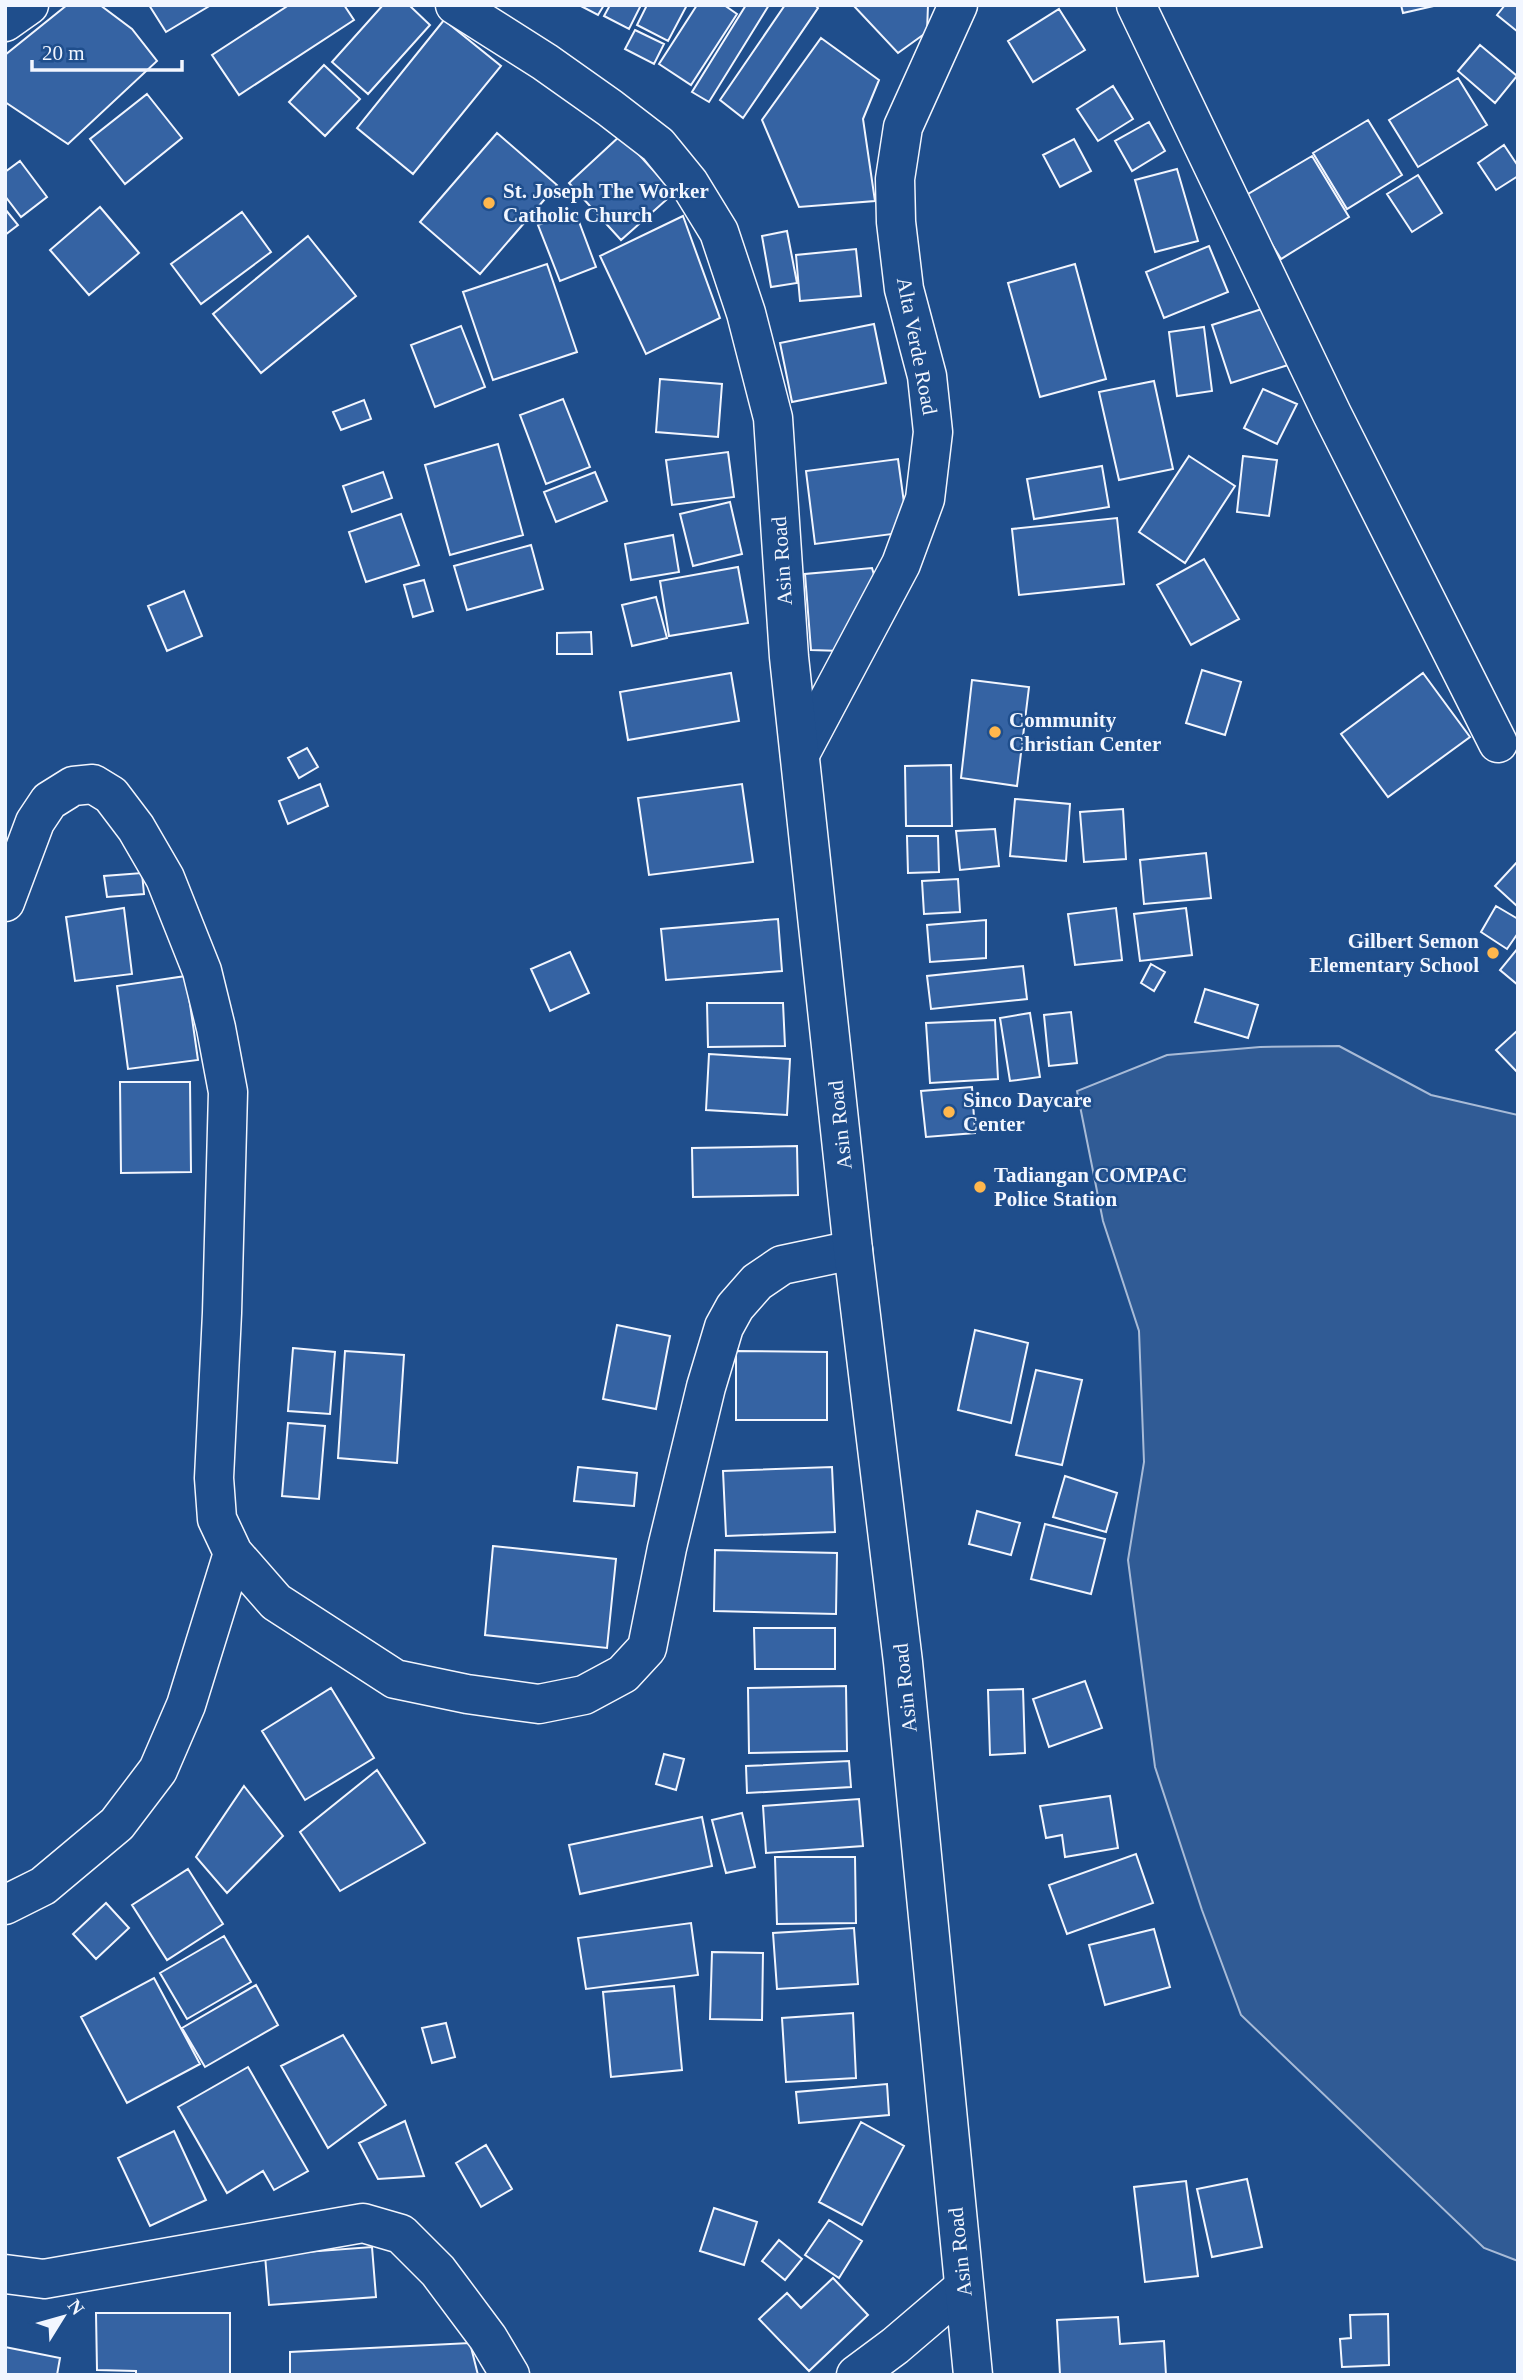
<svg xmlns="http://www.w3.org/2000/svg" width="1523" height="2380" font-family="Georgia,serif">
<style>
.built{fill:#305b95;stroke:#a8bbd7;stroke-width:2}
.building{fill:#3563a3;stroke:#f2f6ff;stroke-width:2}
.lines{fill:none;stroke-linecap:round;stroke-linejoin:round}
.minor-casing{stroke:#f2f6ff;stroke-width:41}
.major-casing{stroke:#f2f6ff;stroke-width:41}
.minor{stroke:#1f4e8c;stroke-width:38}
.major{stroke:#1f4e8c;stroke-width:38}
.poi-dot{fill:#ffb74d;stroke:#1f4e8c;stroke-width:2.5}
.labels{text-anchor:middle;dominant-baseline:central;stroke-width:5;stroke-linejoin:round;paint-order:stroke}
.poi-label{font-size:21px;font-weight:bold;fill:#f2f6ff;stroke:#1f4e8c;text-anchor:start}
.street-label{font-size:21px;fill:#f2f6ff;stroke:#1f4e8c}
</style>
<rect width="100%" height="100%" fill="#1f4e8c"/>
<path class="built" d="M1339,1046L1431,1095L1518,1115V2261L1484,2248L1241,2015L1202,1910L1155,1767L1128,1560L1144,1462L1139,1331L1103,1221L1077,1091L1167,1055L1260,1047Z"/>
<path class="building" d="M67,5H100L132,29L157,61L68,144L5,102V55Z
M149,5H211L166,32Z
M289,5H344L354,20L239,95L212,55Z
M383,5H409L430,25L368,94L332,62Z
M579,5H604L598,15Z
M610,5H641L629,29L604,16Z
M647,5H687L668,41L637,25Z
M697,5H724L737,14L691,85L659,64Z
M746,5H769L709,102L692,92Z
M785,5H815L818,8L743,118L720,100Z
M853,5H928L927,32L898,53Z
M1401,5H1438L1403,13Z
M1505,5H1518V32L1497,15Z
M1059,9L1085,50L1033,82L1008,41Z
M444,20L501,66L413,174L357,128Z
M635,30L664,44L654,64L625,49Z
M821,38L879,80L863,119L875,201L799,207L762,120Z
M1480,45L1517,76L1495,103L1458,71Z
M324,65L360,99L325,136L289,102Z
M1458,78L1487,125L1418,167L1389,120Z
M1113,86L1133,119L1098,141L1077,109Z
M147,94L182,138L125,184L90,139Z
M1368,120L1402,175L1347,209L1313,153Z
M1149,122L1165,151L1132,171L1115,141Z
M497,133L557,185L480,274L420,222Z
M621,135L674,193L621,240L569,183Z
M1074,139L1091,171L1060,187L1043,155Z
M1504,145L1518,166V176L1496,190L1478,163Z
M1312,156L1349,217L1281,259L1243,197Z
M20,161L47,197L21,217L5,196V172Z
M1177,169L1198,241L1155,252L1135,180Z
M1418,175L1442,213L1412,232L1387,194Z
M100,207L139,253L89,295L50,250Z
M5,209L18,225L5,235Z
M575,211L596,267L560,281L538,225Z
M242,212L271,252L201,304L171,264Z
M683,216L720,318L646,354L600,256Z
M787,231L797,283L771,287L762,236Z
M308,236L356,296L261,373L213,314Z
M1209,246L1228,292L1164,318L1146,272Z
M856,249L861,296L800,301L796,255Z
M547,264L577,352L493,380L463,292Z
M1075,264L1106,379L1040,397L1008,283Z
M1268,307L1288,365L1231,383L1212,325Z
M874,324L886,383L792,402L780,343Z
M461,326L485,387L435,407L411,345Z
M1204,327L1212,391L1177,396L1169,332Z
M660,379L722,384L718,437L656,432Z
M1154,381L1173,469L1119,480L1099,392Z
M1263,389L1297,404L1277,444L1244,428Z
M563,399L590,467L546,484L520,415Z
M364,400L371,419L341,430L333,412Z
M498,444L523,535L450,555L425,465Z
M728,452L734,497L672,505L666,460Z
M1189,456L1235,486L1185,563L1139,532Z
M1243,456L1277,460L1269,516L1237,512Z
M898,459L908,532L815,544L806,471Z
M1102,466L1109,507L1034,519L1027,479Z
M383,472L392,498L352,512L343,486Z
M595,472L607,501L556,522L544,492Z
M730,502L742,554L693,566L680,514Z
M401,514L419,565L366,582L349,532Z
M1117,518L1124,584L1019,595L1012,529Z
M673,535L679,572L631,580L625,544Z
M531,545L543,589L467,610L454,566Z
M1204,559L1239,619L1191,645L1157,585Z
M738,567L748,623L669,636L660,581Z
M872,568L877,585L842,651L811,650L805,574Z
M424,580L433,611L413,617L404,585Z
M184,591L202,636L167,651L148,606Z
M656,597L667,638L632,646L622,605Z
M591,632L592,654H557V633Z
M1202,670L1241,682L1225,735L1186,723Z
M731,673L739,721L628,740L620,692Z
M1423,673L1470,737L1388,797L1341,734Z
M972,680L1029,687L1017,786L961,778Z
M307,748L318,767L299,778L288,758Z
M951,765L952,826H906L905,766Z
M320,784L328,806L288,824L279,801Z
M742,784L753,862L649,875L638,798Z
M1015,799L1070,804L1066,861L1010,856Z
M1123,809L1126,859L1084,862L1080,812Z
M995,829L999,866L960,870L956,831Z
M907,836H938L939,872L908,873Z
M1206,853L1211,898L1144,904L1140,860Z
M1518,861V907L1495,886Z
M142,873L144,894L107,897L104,876Z
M958,879L960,912L924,914L922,881Z
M1496,906L1518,919V933L1507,949L1481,932Z
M124,908L132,974L75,981L66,917Z
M1116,908L1122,960L1075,965L1068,914Z
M1186,908L1192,955L1140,961L1134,914Z
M778,919L782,971L666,980L661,929Z
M986,920V958L930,962L927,925Z
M1518,948V985L1500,970Z
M570,952L589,993L550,1011L531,969Z
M1151,964L1165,972L1154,991L1141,983Z
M1023,966L1027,999L931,1009L927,976Z
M186,976L198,1060L128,1069L117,986Z
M1205,989L1258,1005L1248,1038L1195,1022Z
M707,1003H783L785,1046L708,1047Z
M1071,1012L1077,1063L1049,1066L1044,1015Z
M1030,1013L1040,1077L1010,1081L1000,1018Z
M995,1020L998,1079L930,1083L926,1023Z
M1518,1030V1073L1496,1050Z
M709,1054L790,1059L787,1115L706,1110Z
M120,1082H190L191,1172L121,1173Z
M972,1087L975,1133L926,1137L921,1091Z
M797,1146L798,1195L693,1197L692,1148Z
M617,1325L670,1336L656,1409L603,1399Z
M975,1330L1028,1343L1011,1423L958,1410Z
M293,1348L335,1352L330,1414L288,1411Z
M345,1351L404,1355L397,1463L338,1458Z
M736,1351L827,1352V1420H736Z
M1036,1370L1082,1380L1062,1465L1016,1455Z
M288,1423L325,1426L319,1499L282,1496Z
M578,1467L637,1473L634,1506L574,1501Z
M832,1467L835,1532L726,1536L723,1471Z
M1065,1476L1117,1493L1106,1532L1053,1517Z
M977,1511L1020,1523L1011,1555L969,1544Z
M1045,1524L1105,1539L1091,1594L1031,1579Z
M493,1546L616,1559L607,1648L485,1635Z
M715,1550L837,1553L836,1614L714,1611Z
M754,1628H835V1669H755Z
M1085,1681L1102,1728L1049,1747L1033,1699Z
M846,1686L847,1751L749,1753L748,1688Z
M331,1688L374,1758L305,1800L262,1731Z
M1023,1689L1025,1753L990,1755L988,1690Z
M664,1754L684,1759L676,1790L656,1784Z
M849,1761L851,1787L747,1793L746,1766Z
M377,1770L425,1843L340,1891L300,1832Z
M244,1786L283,1836L227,1893L196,1857Z
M1110,1796L1118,1848L1065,1857L1062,1835L1046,1838L1040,1806Z
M859,1799L863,1846L766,1853L763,1806Z
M742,1813L755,1867L726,1873L712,1820Z
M702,1817L712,1866L580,1894L569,1845Z
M1136,1854L1153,1903L1067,1934L1049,1885Z
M775,1857H855L856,1923L777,1924Z
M188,1869L223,1924L167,1960L132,1905Z
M106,1903L129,1928L96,1959L73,1934Z
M691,1923L698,1975L586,1989L578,1938Z
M854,1928L858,1984L777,1989L773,1933Z
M1154,1929L1170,1987L1105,2005L1089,1945Z
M224,1936L251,1982L187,2019L160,1973Z
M712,1952L763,1953L762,2020L710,2019Z
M154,1978L200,2064L127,2103L81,2017Z
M256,1985L278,2025L205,2067L182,2028Z
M674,1986L682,2070L611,2077L603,1992Z
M853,2013L856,2078L786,2082L782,2018Z
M446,2023L455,2057L432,2063L422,2028Z
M343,2035L386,2105L328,2148L281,2066Z
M248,2067L308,2171L274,2190L263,2171L227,2193L178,2107Z
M887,2084L889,2115L799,2123L796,2092Z
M405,2121L424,2176L378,2179L359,2143Z
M861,2122L904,2146L862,2225L819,2202Z
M174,2131L206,2200L150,2226L118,2158Z
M486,2145L512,2189L481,2207L456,2163Z
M1247,2179L1262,2247L1212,2257L1197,2189Z
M1186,2181L1198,2276L1145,2282L1134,2187Z
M714,2208L757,2222L744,2265L700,2251Z
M829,2220L862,2241L839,2278L805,2255Z
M779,2240L802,2259L785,2280L762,2261Z
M372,2247L376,2297L269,2305L265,2255Z
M833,2278L868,2315L809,2371L759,2319L787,2293L801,2308Z
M96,2313H230V2375H136V2371L97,2370Z
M1388,2314L1389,2365L1342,2367L1340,2339L1351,2338L1350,2315Z
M1118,2317L1120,2344L1164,2341L1166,2375H1060L1057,2320Z
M470,2343L478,2375H290V2352Z
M5,2347L60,2358L57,2375H5Z"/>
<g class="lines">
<defs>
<path id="minor" d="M1136,5L1332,414L1498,743
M5,22L29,5
M800,754L901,564L925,499L933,432L927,376L904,289L896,222L895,179L903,127L958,5
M5,902L35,822L49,801L73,786L93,784L111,795L136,828L165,878L202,971L216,1028L228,1092L222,1313L214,1478L217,1519L233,1553L276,1602L395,1679L467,1694L539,1704L584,1695L623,1674L647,1648L667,1548L706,1387L724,1327L735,1307L757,1282L782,1265L853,1250
M5,1905L43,1886L117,1824L158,1770L186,1705L233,1553
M5,2274L44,2279L363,2223L401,2234L438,2271L488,2338L510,2375
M856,2375L895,2346L963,2288"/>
<path id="major" d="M455,5L545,62L610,108L658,145L689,183L719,232L746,313L773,418L789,657L853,1250L903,1662L973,2375"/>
</defs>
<use href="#minor" class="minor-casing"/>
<use href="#major" class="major-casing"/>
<use href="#minor" class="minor"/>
<use href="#major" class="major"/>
</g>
<g class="poi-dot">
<circle cx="489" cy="203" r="7"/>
<circle cx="995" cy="732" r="7"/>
<circle cx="1493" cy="953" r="7"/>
<circle cx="949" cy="1112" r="7"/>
<circle cx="980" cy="1187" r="7"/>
</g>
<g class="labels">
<g class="poi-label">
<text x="503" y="191">St. Joseph The Worker<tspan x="503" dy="24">Catholic Church</tspan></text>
<text x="1009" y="720">Community<tspan x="1009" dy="24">Christian Center</tspan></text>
<text x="1479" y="941" text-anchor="end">Gilbert Semon<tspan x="1479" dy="24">Elementary School</tspan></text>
<text x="963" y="1100">Sinco Daycare<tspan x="963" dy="24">Center</tspan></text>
<text x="994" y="1175">Tadiangan COMPAC<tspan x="994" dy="24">Police Station</tspan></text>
</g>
<g class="street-label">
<text transform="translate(917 346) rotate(79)">Alta Verde Road</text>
<text transform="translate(782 561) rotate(-94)">Asin Road</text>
<text transform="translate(840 1125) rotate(-96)">Asin Road</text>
<text transform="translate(905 1688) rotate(-96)">Asin Road</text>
<text transform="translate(960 2252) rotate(-96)">Asin Road</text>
</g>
</g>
<rect width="1523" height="2380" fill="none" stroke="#f2f6ff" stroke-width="14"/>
<g transform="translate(63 2317) rotate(53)" stroke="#1f4e8c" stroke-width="5" paint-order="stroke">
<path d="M0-5L12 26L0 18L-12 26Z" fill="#f2f6ff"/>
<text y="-10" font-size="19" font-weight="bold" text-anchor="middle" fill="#f2f6ff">N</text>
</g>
<path d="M32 60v10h150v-10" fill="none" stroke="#f2f6ff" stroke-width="3.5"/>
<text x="42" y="60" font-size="21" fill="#f2f6ff" stroke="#1f4e8c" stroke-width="5" paint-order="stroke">20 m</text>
</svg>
